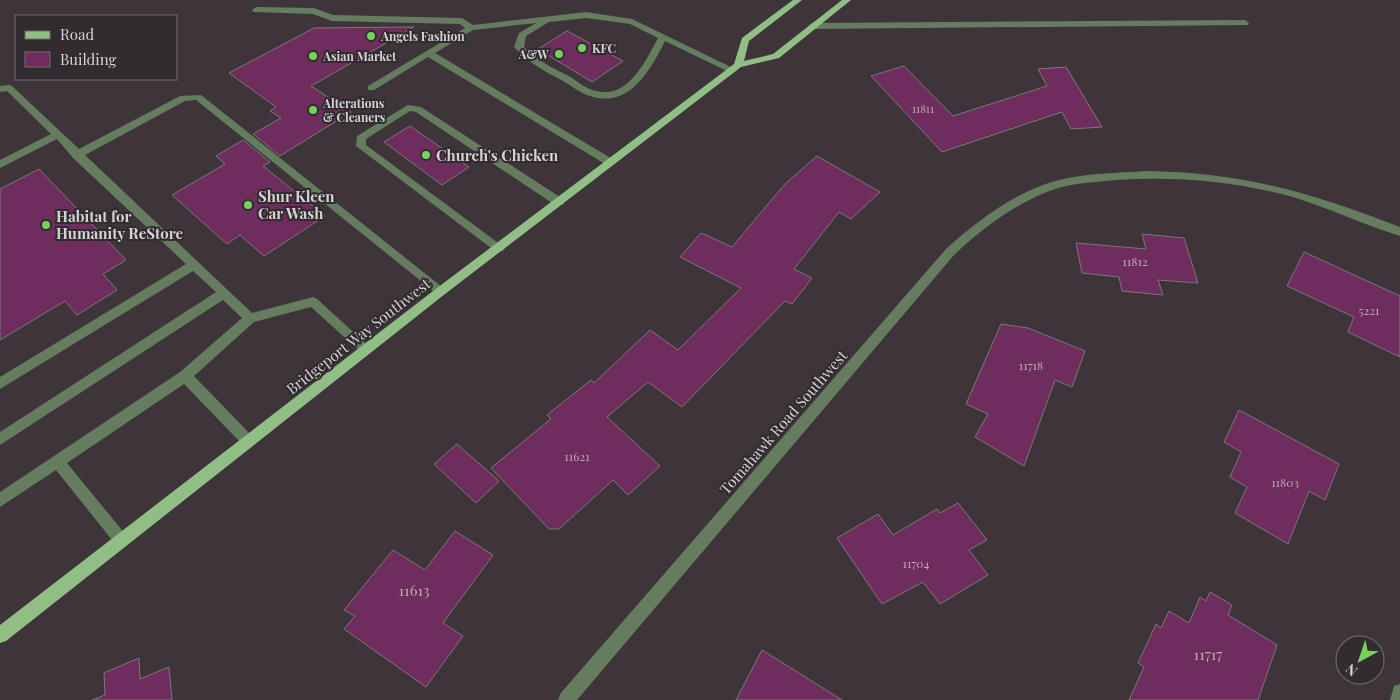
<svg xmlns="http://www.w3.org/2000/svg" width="1400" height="700" font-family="'Playfair Display',serif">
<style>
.building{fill:#6e2d5d;stroke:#7e767b}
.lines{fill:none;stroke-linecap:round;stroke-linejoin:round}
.minor{fill:#657c5f;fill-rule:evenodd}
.major{fill:#90be84;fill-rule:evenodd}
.poi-dot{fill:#75d25b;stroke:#322b30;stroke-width:2}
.labels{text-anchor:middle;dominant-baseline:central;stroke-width:4;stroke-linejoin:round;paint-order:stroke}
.far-number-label{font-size:11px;fill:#bba8b6}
.far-poi-label{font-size:12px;font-weight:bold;fill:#d5d1d4;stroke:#322b30;text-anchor:start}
.number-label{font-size:12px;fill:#bba8b6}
.poi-label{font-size:15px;font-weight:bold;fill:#d5d1d4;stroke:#322b30;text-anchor:start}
.street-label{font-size:15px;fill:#d5d1d4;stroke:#322b30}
.near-number-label{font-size:15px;fill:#bba8b6}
</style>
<rect width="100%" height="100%" fill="#3d353a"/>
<path class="building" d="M414,27L311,86L351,112L280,156L253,134L281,118L270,111L276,107L229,73L314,28Z
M567,31L623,61L592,82L538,49Z
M904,66L953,116L1047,86L1038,69L1066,67L1102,127L1071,129L1062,112L942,152L871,76Z
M410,126L469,167L442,185L384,142Z
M243,140L270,162L263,166L325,216L264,256L240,235L227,244L172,195L225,164L216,156Z
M817,156L880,192L851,219L839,212L794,269L812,278L792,304L785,301L682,407L648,382L607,417L660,466L628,495L613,480L559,529H549L491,468L551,419L547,415L591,380L594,383L650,330L678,350L741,288L680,257L701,233L732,247L785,184Z
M39,169L126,260L103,274L117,290L77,315L65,301L0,340V189Z
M1142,234L1184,238L1198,283L1158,280L1163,295L1122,291L1119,277L1082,273L1076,243L1146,249Z
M1304,252L1400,296V357L1348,332L1354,317L1287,286Z
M1001,324L1028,328L1085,351L1072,387L1055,380L1024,466L975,437L988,414L966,404Z
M1239,410L1339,464L1325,500L1309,491L1288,544L1235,513L1247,487L1230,477L1241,452L1224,442Z
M457,444L499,481L476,503L434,464Z
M958,503L987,540L969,550L988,575L940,604L923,582L882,604L837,538L878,514L893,535L937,509L940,513Z
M455,531L493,555L443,623L463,636L426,687L344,629L355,616L344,610L393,550L425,570Z
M1210,592L1232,605L1228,615L1277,645L1258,700H1129L1144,667L1138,663L1156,624L1161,628L1169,611L1189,623L1200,597L1206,601Z
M762,650L842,700H736Z
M139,658L140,679L169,667L172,700H92L105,695L104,673Z"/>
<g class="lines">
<path class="minor" d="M256,7L314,8L333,15L462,18L473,25L586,12L632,19L737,70L735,72H729L665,41C650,71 629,109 590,96C580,93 572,86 563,81C545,71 530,64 516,49L514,47L519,33L536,23L473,30L435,53L614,160L615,163L610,167L428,57L374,90H368V86L465,28L460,24L332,21L313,14L253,12L252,10ZM586,18L630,24L658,38C645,62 628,99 596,91C586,89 577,81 569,76C552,68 537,60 524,47L526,36L549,22Z
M1245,20L1249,23L1248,25L812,29L808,26L812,23Z
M9,85L12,86L79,149L180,96L201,95L447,291L445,294H437L196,100L185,101L85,155L252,313L313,297L317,299L372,349L370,353L366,354L362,353L311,307L254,322L194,376L253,437L255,441L253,445L248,447L243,445L184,384L67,463L126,535L128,540L126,545L121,547L116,545L56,470L0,507V492L180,372L242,318L223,300L0,445V432L216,292L193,271L0,389V377L186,264L73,158L57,139L0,168V160L51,134L7,91L0,92V86Z
M408,105L421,107L563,199L564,202L563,205H555L416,112L410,111L366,139V145L505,248L503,251H495L356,146L357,136Z
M1146,171C1241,172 1312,193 1400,227V236C1364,225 1329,208 1293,197C1235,181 1176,176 1116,180C1096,182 1074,183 1055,189C1017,202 983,228 954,255L577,700H558L560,694L946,249C978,220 1016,191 1059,180C1087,173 1117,173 1146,171Z
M1400,684V700H1390L1394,686Z"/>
<path class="major" d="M793,0H802L749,41L744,61L773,54L842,0H851L779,58L741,67L445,294L6,641L0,643V625L437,288L734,64L742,38Z"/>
</g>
<g class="poi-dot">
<circle cx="371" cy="36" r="5"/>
<circle cx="582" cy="48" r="5"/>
<circle cx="559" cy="54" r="5"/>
<circle cx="313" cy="56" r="5"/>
<circle cx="313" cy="110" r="5"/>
<circle cx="426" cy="155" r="5"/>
<circle cx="248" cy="205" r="5"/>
<circle cx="46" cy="225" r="5"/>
</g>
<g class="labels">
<g class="far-number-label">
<text x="923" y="108">11811</text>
</g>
<g class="far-poi-label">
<text x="381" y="36">Angels Fashion</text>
<text x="592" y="48">KFC</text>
<text x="549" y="54" text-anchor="end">A&amp;W</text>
<text x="323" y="56">Asian Market</text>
<text x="323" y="103">Alterations<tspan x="323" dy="14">&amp; Cleaners</tspan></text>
</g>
<g class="number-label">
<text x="1135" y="261">11812</text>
<text x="1369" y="310">5221</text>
<text x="1031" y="365">11718</text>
<text x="577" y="456">11621</text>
<text x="1285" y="482">11803</text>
<text x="916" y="563">11704</text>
</g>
<g class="poi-label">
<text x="436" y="155">Church's Chicken</text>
<text x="258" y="196">Shur Kleen<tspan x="258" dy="17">Car Wash</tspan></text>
<text x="56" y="216">Habitat for<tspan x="56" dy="17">Humanity ReStore</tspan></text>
</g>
<g class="street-label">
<text transform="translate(358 336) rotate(-38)">Bridgeport Way Southwest</text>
<text transform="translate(783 422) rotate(-49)">Tomahawk Road Southwest</text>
</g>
<g class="near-number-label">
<text x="414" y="590">11613</text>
<text x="1208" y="654">11717</text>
</g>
</g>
<rect x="15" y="15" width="162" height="65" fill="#322b30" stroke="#736d72"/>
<rect x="25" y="31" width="25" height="8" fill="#90be84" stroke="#736d72"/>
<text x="60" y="40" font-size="15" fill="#d5d1d4">Road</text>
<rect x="25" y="52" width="25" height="15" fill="#6e2d5d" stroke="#736d72"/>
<text x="60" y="65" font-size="15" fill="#d5d1d4">Building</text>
<g transform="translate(1360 660) rotate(220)"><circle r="24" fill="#322b30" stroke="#736d72"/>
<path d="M0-4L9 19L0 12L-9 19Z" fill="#75d25b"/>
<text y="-8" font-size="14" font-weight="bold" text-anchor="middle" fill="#d5d1d4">N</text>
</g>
</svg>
